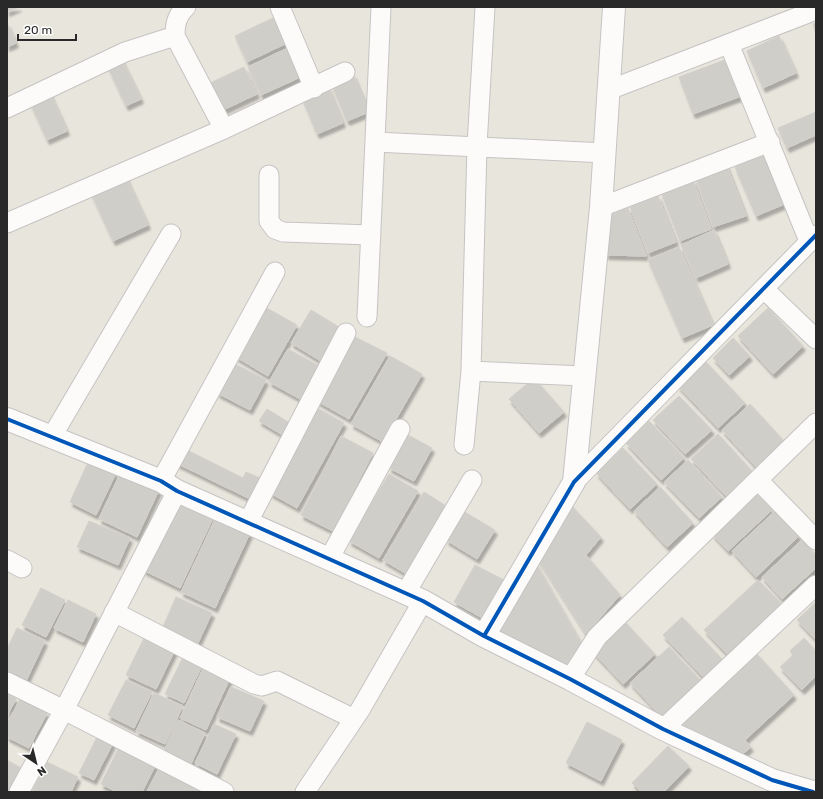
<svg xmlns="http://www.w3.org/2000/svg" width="823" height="799" font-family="Rubik,sans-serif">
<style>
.building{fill:#d0cec9;stroke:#d3d0ca;filter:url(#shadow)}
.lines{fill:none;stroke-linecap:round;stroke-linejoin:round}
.minor-casing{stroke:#c5c4c3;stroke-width:21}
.tertiary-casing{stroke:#c5c4c3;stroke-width:24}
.minor{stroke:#fcfbfa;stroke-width:19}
.tertiary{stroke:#fcfbfa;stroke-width:22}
.cycleway-casing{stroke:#fff;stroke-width:6}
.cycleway{stroke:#0057b8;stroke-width:4}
</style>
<defs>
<filter id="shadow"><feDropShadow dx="2.5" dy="4.5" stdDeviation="1" flood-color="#0004"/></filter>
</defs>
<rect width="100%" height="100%" fill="#e8e5dd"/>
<path class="building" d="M7,7H19L7,12Z
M275,17L287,43L247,62L235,36Z
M7,23L16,43L7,47Z
M816,23V33L813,24Z
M779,36L796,73L763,88L747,51Z
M290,47L303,76L261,95L248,67Z
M121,58L141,99L126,106L107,65Z
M730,58L744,95L693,114L679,77Z
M244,67L257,94L221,111L208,84Z
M353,74L369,112L347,121L331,83Z
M328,87L343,123L317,134L302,98Z
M49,91L67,131L47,140L29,100Z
M816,112V135L787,148L778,128Z
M766,153L787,203L756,216L735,167Z
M726,164L746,216L713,227L695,176Z
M125,175L148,225L113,241L90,191Z
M693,180L711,229L680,241L661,192Z
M658,196L676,242L648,253L630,207Z
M628,208L646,256L606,255V217Z
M714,230L728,264L696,278L681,245Z
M679,247L713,325L682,338L648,260Z
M265,307L297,325L268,376L236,357Z
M768,308L803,346L773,374L738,336Z
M311,310L344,330L324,363L291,343Z
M351,335L387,353L349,419L317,401Z
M733,338L750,356L729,375L713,358Z
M288,349L321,367L302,400L269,382Z
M390,356L422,374L383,442L351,424Z
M705,361L745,403L718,428L678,386Z
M233,363L266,380L250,410L217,393Z
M534,378L564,412L539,433L509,399Z
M679,396L712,430L685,454L653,420Z
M750,404L784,441L756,467L722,430Z
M317,408L344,423L297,508L270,493Z
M267,409L293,425L286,437L259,421Z
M649,421L684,458L661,480L626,443Z
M718,434L752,471L726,496L691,459Z
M408,435L432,448L414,481L389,468Z
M341,436L373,453L333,531L301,515Z
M183,448L243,478L246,472L260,478L250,499L176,463Z
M623,448L657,484L630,509L596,473Z
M89,460L116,473L96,515L70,502Z
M688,460L722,497L699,518L664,482Z
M121,472L159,490L137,537L99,519Z
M389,474L418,491L379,558L349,541Z
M660,487L693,523L667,547L634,511Z
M424,492L451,509L410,576L383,560Z
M756,493L772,510L728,551L712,534Z
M177,499L214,516L180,588L143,570Z
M567,501L601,537L586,555L620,595L586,634L538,559Z
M463,511L495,530L477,559L446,540Z
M775,511L799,536L756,577L732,551Z
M216,517L250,533L215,608L181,592Z
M89,521L130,538L118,565L77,547Z
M802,540L816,555V568L782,599L762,577Z
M535,562L585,650L573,671L491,627Z
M475,565L506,581L484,619L454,602Z
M758,580L781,603L727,654L704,630Z
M41,588L65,600L46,637L22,625Z
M176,597L212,613L197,645L162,629Z
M68,600L96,614L83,642L54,628Z
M816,602V640L797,620Z
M682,617L722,659L703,677L663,635Z
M624,621L655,654L623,684L592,651Z
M17,628L45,641L26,681L7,672V649Z
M145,636L175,650L156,689L126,675Z
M804,638L816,651V676L802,690L780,667L793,655L790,651Z
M669,647L701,681L662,717L630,683Z
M757,654L794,695L745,740L751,747L739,757L733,751L682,725Z
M184,655L203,664L184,703L165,694Z
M205,664L231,676L206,730L180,718Z
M126,680L152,692L134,728L108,715Z
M231,687L264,701L250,731L217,717Z
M154,693L183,706L165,744L136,731Z
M7,694L16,699L7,716Z
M20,699L47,713L29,748L7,737V724Z
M178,720L205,733L191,764L164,751Z
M587,722L622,740L601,781L566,763Z
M214,724L236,734L217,774L195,763Z
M99,733L114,741L94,780L79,773Z
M121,743L158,760L142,792H117L101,784Z
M668,746L689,766L664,792H641L632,783Z
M7,760L21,768L9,792H7Z
M47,762L78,777L71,792H32Z
M161,765L202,785L198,792H147Z"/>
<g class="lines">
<defs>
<path id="minor" d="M186,7C177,15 175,24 175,36L224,129
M280,7L314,88
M729,44L809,241
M609,90L816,10
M7,108L125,52L175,36
M375,142L605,153
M269,175V221L275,229L283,232L371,235
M601,207L770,142
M7,223L224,129L345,72
M764,289L816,339
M367,317L381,7
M471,371L584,376
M51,438L171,234
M464,445L471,371L477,146L485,7
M758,480L816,540
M161,481L275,272
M574,482L816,235
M177,491L64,710L224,792
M248,522L346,333
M329,559L400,429
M7,560L22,568
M405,594L472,480
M114,612L254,684L262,686L277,681L354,719
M570,679L597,637L816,423
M7,682L64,710L19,792
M663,729L816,585
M305,792L360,710L423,601"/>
<path id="tertiary" d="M7,419L161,481L177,491L423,601L484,636L570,679L663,729L772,780L813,792
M484,636L574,482L601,207L614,7"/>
</defs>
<use href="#minor" class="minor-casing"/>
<use href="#tertiary" class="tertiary-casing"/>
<use href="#minor" class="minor"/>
<use href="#tertiary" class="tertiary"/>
<defs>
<path id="cycleway" d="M7,419L161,481L177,491L423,601L484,636L570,679L663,729L772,780L813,792
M484,636L574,482L816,235"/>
</defs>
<use href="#cycleway" class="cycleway-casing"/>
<use href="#cycleway" class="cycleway"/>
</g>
<rect width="823" height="799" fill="none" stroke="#292929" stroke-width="16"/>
<g transform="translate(36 763) rotate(145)" stroke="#ffffff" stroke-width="3" paint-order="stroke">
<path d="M0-3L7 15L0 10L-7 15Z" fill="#292929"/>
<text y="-6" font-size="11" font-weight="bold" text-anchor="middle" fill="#292929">N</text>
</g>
<path d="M18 34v6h58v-6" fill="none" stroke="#292929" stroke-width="2"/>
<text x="24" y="34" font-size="12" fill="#292929" stroke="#ffffff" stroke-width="3" paint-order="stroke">20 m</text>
</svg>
